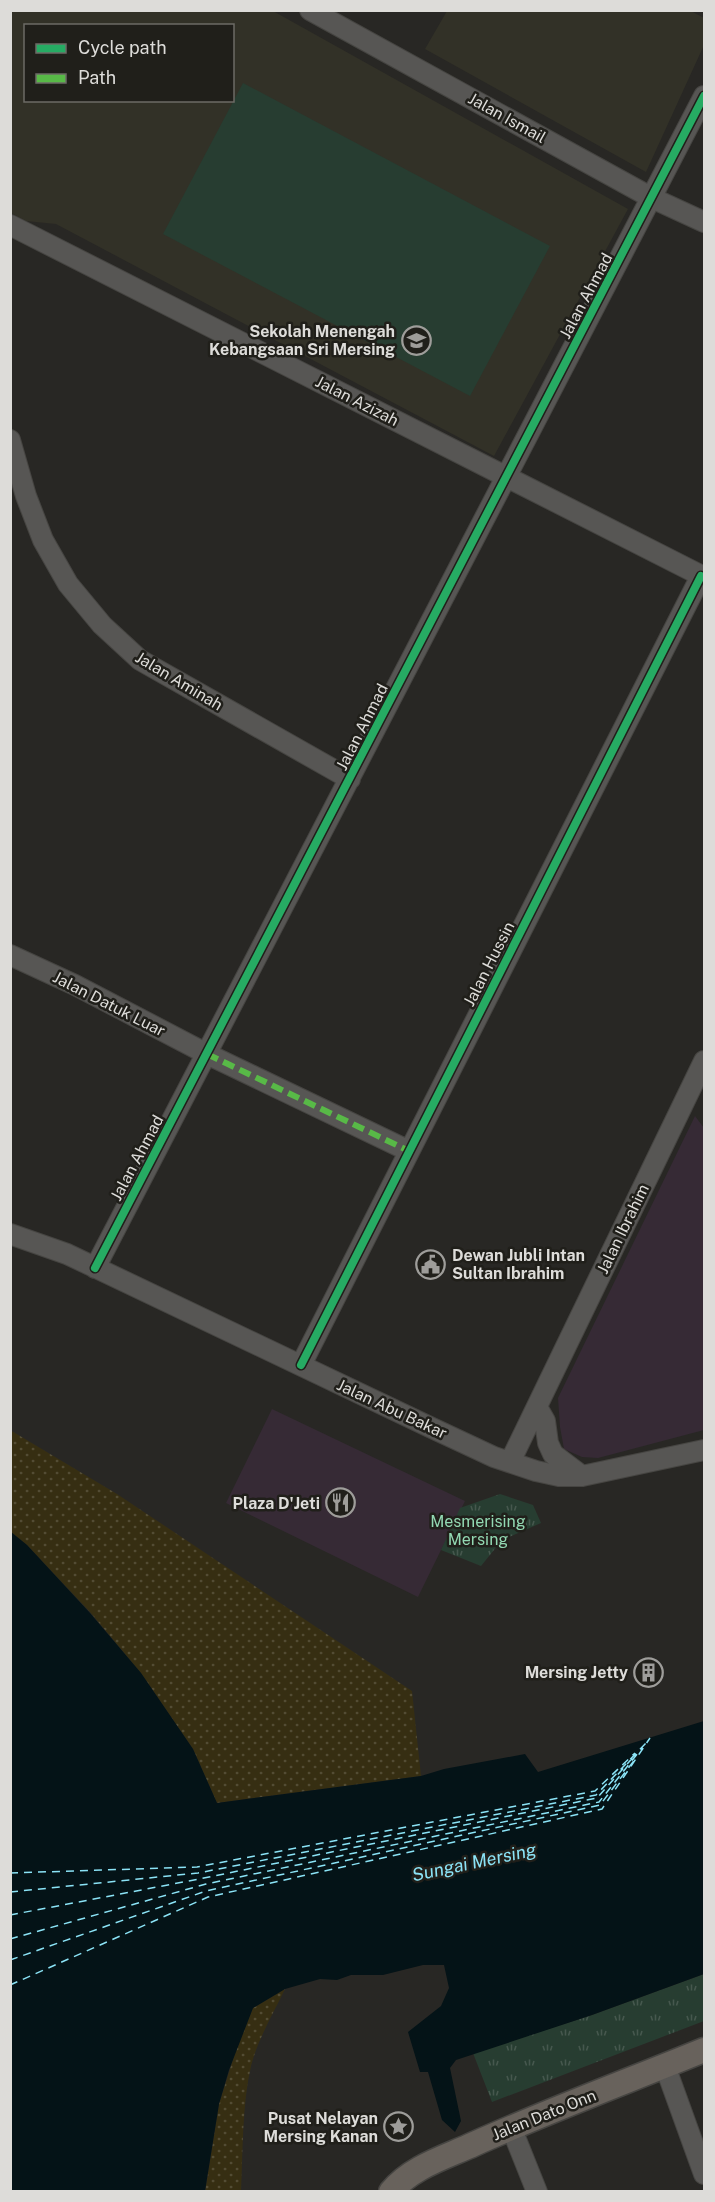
<svg xmlns="http://www.w3.org/2000/svg" width="715" height="2202" font-family="'Public Sans',sans-serif">
<style>
.commercial{fill:#362a35}
.built{fill:#323127;fill-rule:evenodd}
.grass{fill:url(#grass-tufts)}
.sand{fill:url(#sand-dots)}
.pitch{fill:#273d31}
.water{fill:#041317}
.lines{fill:none;stroke-linecap:round;stroke-linejoin:round}
.ferry{stroke:#8be3f6;stroke-width:1.5;stroke-dasharray:8 6;stroke-linecap:butt}
.minor-casing{stroke:#464542;stroke-width:22}
.major-casing{stroke:#464542;stroke-width:27}
.minor{stroke:#575654;stroke-width:20}
.major{stroke:#68625c;stroke-width:24}
.quiet{stroke:#58b947;stroke-width:6;stroke-dasharray:12 6;stroke-linecap:butt}
.cycleway-casing{stroke:#201f1a;stroke-width:11}
.cycleway{stroke:#26ab63;stroke-width:8}
.labels{text-anchor:middle;dominant-baseline:central;stroke-width:5;stroke-linejoin:round;paint-order:stroke}
.street-label{font-size:16px;fill:#dddcd9;stroke:#201f1a}
.poi-label{font-size:16px;font-weight:bold;fill:#dddcd9;stroke:#201f1a;text-anchor:end}
.park-label{font-size:16px;fill:#92d8b2;stroke:#201f1a}
.water-label{font-size:18px;font-style:italic;fill:#8be3f6;stroke:#201f1a}
</style>
<defs>
<pattern id="grass-tufts" width="24" height="20" patternUnits="userSpaceOnUse" patternTransform="scale(1.5)"><rect width="24" height="20" fill="#273d31"/><path d="M3 7l-1-3M5 7V3M7 7l1-3M15 17l-1-3M17 17v-4M19 17l1-3" fill="none" stroke="#46584e"/></pattern>
<pattern id="sand-dots" width="8" height="8" patternUnits="userSpaceOnUse" patternTransform="scale(1.5)"><rect width="8" height="8" fill="#362e12"/><path d="M2 2h.1M6 6h.1" fill="none" stroke="#534c34" stroke-width="1.8" stroke-linecap="round"/></pattern>
</defs>
<rect width="100%" height="100%" fill="#282724"/>
<path class="commercial" d="M695,1116L704,1128V1430L598,1458L582,1457L564,1449L560,1427L558,1398Z
M272,1409L465,1501L418,1597L226,1503Z"/>
<path class="built" d="M689,10L704,18V45L646,172L425,49L447,11Z
M10,11H273L628,209L494,456L56,224L26,221L11,213ZM26,26H232V100H26Z"/>
<path class="grass" d="M500,1494L533,1505L541,1523L502,1540L481,1566L441,1550L460,1508Z
M704,1974V2021L492,2102L473,2053L592,2015Z"/>
<path class="sand" d="M10,1430L117,1494L412,1691L421,1776L217,1803L193,1749L141,1673L90,1612L27,1545L11,1532Z
M285,1989C273,2014 258,2039 251,2066C242,2105 243,2151 241,2191L205,2192L219,2104L237,2047L253,2008Z"/>
<path class="pitch" d="M243,83L550,246L470,396L163,234Z"/>
<path class="water" d="M11,1532L27,1545L90,1613L141,1673L193,1749L217,1803L421,1776L444,1769L525,1754L538,1772L704,1721V1974L592,2015L456,2060L450,2068L461,2121L455,2132L442,2120L428,2072H420L408,2032L441,2006L449,1988L444,1965H423L383,1975H351L337,1980L320,1979L285,1989L253,2008L229,2070L219,2104L205,2191H11Z"/>
<g class="lines">
<path class="ferry" d="M10,1873L197,1867L595,1791L635,1753
M10,1892L198,1873L596,1795L646,1743
M10,1915L199,1879L597,1798L636,1754
M10,1939L206,1884L599,1802L642,1748
M10,1960L206,1891L600,1805L636,1758
M10,1985L208,1897L602,1809L650,1738"/>
<defs>
<path id="minor" d="M310,10L652,198L704,222
M10,225L704,577
M10,440L26,496L43,540L68,584L102,625L140,660L350,779
M10,955L75,985L207,1054L409,1151
M10,1234L67,1254L432,1428L494,1457L536,1471L559,1476H582L704,1450
M95,1268L704,96
M301,1365L701,576
M537,1407L545,1421L548,1443L553,1454L582,1476
M510,1462L704,1061
M665,2066L704,2174
M511,2127L537,2192"/>
<path id="major" d="M391,2192C411,2167 446,2157 474,2144C550,2110 628,2081 704,2050"/>
</defs>
<use href="#minor" class="minor-casing"/>
<use href="#major" class="major-casing"/>
<use href="#minor" class="minor"/>
<use href="#major" class="major"/>
<path class="quiet" d="M207,1054L409,1151"/>
<defs>
<path id="cycleway" d="M95,1268L704,96
M301,1365L701,576"/>
</defs>
<use href="#cycleway" class="cycleway-casing"/>
<use href="#cycleway" class="cycleway"/>
</g>
<defs>
<symbol id="school-ring" viewBox="-11 -11 22 22"><circle r="9.5" fill="#201f1a" stroke="#9e9d9a" stroke-width="1.5"/><path d="M0-5L7-2L0 1L-7-2ZM-4 1L0 2.5L4 1V4Q0 6-4 4Z" fill="#9e9d9a"/></symbol>
<symbol id="civic-ring" viewBox="-11 -11 22 22"><circle r="9.5" fill="#201f1a" stroke="#9e9d9a" stroke-width="1.5"/><path d="M-.6-6.5H3V-4.5H.6V-3L4-1V1h2V6H-6V1h2V-1L-.6-3ZM-1.2 2.5V6h2.4V2.5Z" fill="#9e9d9a"/></symbol>
<symbol id="restaurant-ring" viewBox="-11 -11 22 22"><circle r="9.5" fill="#201f1a" stroke="#9e9d9a" stroke-width="1.5"/><path d="M-5-6h1v4h1v-4h1v4h1v-4h1v5L-1.5 .5V6h-2V.5L-5-1ZM5-6V6H3V1.5H1.5Q1.5-4 5-6Z" fill="#9e9d9a"/></symbol>
<symbol id="building-ring" viewBox="-11 -11 22 22"><circle r="9.5" fill="#201f1a" stroke="#9e9d9a" stroke-width="1.5"/><path d="M-4-6H4V6H1V3H-1V6H-4ZM-2.5-4.3h1.7v1.8h-1.7ZM.8-4.3h1.7v1.8H.8ZM-2.5-1h1.7V.8h-1.7ZM.8-1h1.7V.8H.8Z" fill="#9e9d9a"/></symbol>
<symbol id="sight-ring" viewBox="-11 -11 22 22"><circle r="9.5" fill="#201f1a" stroke="#9e9d9a" stroke-width="1.5"/><path d="M0-6L1.8-2.2L6-1.7L2.9 1.2L3.7 5.4L0 3.3L-3.7 5.4L-2.9 1.2L-6-1.7L-1.8-2.2Z" fill="#9e9d9a"/></symbol>
</defs>
<g fill-rule="evenodd">
<use href="#school-ring" x="400" y="324" width="33" height="33"/>
<use href="#civic-ring" x="414" y="1248" width="33" height="33"/>
<use href="#restaurant-ring" x="324" y="1486" width="33" height="33"/>
<use href="#building-ring" x="632" y="1656" width="33" height="33"/>
<use href="#sight-ring" x="382" y="2110" width="33" height="33"/>
</g>
<g class="labels">
<g class="street-label">
<text transform="translate(507 118) rotate(29)">Jalan Ismail</text>
<text transform="translate(586 296) rotate(-62)">Jalan Ahmad</text>
<text transform="translate(357 401) rotate(27)">Jalan Azizah</text>
<text transform="translate(179 681) rotate(31)">Jalan Aminah</text>
<text transform="translate(362 727) rotate(-63)">Jalan Ahmad</text>
<text transform="translate(489 964) rotate(-63)">Jalan Hussin</text>
<text transform="translate(109 1004) rotate(27)">Jalan Datuk Luar</text>
<text transform="translate(137 1158) rotate(-62)">Jalan Ahmad</text>
<text transform="translate(623 1229) rotate(-64)">Jalan Ibrahim</text>
<text transform="translate(392 1409) rotate(25)">Jalan Abu Bakar</text>
<text transform="translate(544 2115) rotate(-22)">Jalan Dato Onn</text>
</g>
<g class="poi-label">
<text x="395" y="331">Sekolah Menengah<tspan x="395" dy="18">Kebangsaan Sri Mersing</tspan></text>
<text x="452" y="1255" text-anchor="start">Dewan Jubli Intan<tspan x="452" dy="18">Sultan Ibrahim</tspan></text>
<text x="320" y="1503">Plaza D'Jeti</text>
<text x="628" y="1672">Mersing Jetty</text>
<text x="378" y="2118">Pusat Nelayan<tspan x="378" dy="18">Mersing Kanan</tspan></text>
</g>
<g class="park-label">
<text x="478" y="1521">Mesmerising<tspan x="478" dy="18">Mersing</tspan></text>
</g>
<g class="water-label">
<text transform="translate(474 1862) rotate(-12)">Sungai Mersing</text>
</g>
</g>
<rect width="715" height="2202" fill="none" stroke="#dddcd9" stroke-width="24"/>
<rect x="24" y="24" width="210" height="78" fill="#201f1a" stroke="#6c6b66" stroke-width="1.5"/>
<rect x="36" y="44" width="30" height="9" fill="#26ab63" stroke="#6c6b66" stroke-width="1.5"/>
<text x="78" y="54" font-size="18" fill="#dddcd9">Cycle path</text>
<rect x="36" y="74" width="30" height="9" fill="#58b947" stroke="#6c6b66" stroke-width="1.5"/>
<text x="78" y="84" font-size="18" fill="#dddcd9">Path</text>
</svg>
